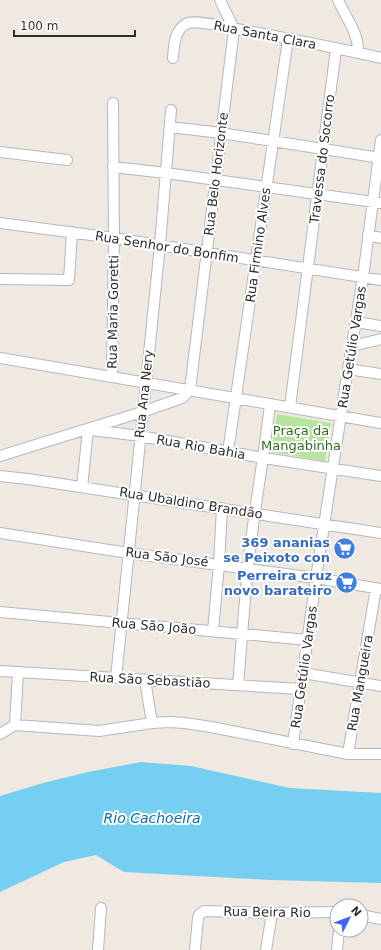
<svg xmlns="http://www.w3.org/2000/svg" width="381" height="950" font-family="'DejaVu Sans',sans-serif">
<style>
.green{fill:#b6e59e}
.water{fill:#75cff0}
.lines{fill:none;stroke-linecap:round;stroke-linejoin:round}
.minor-casing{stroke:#b4b7c1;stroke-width:12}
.minor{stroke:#fff;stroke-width:10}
.labels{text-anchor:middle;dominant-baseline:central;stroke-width:4;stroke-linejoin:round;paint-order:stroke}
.street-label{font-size:13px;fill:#2e2e2e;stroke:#fff}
.park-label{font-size:13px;fill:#2c6e1b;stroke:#fff}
.shop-label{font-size:13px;font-weight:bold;fill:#366cbe;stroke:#fff;text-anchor:end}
.water-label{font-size:14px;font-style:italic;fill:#0d6fa3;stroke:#fff}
</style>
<rect width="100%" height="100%" fill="#efe9e1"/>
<path class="green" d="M277,414L331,423L325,461L271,452Z"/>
<path class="water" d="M141,762L191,766L290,788L381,793V883L270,880L124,872L96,855L64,862L0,892V796L43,783L88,772Z"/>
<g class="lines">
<defs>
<path id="minor" d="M338,0C346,18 359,33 358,53
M173,58C174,46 174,29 188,23C198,20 225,27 237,29C285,38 333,47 381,58
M170,127L221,133L381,158
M0,152L67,160
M113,167L166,173L381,203
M0,223L114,238L381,280
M368,235L381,238
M0,279L69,280L72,232
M356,322L381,326
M352,346L381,339
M0,358L381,423
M348,369L381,374
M112,377L114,238L113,103
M290,407L336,49
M92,430L140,436L264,458L381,476
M228,452L288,39
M0,456L142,412L182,398L190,390L234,29L220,0
M0,476L28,479L381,533
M82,487L88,430
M0,533L128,553L316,578L381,589
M0,612L308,640
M213,631L219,564L222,508
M0,671L300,689
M303,673L381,686
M116,678L160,245L171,110
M145,680L152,723
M238,685C243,628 246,570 255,512C260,476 266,440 270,404
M15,725L18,672
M0,734L15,725L99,731L152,723L169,722L185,723L211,727L348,754H381
M293,744L316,578L348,369L363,277L381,140
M348,754L376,588
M361,915L381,919
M98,950L101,908
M195,950L198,918L199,915L204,911L272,913L337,912
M266,950L272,913
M337,950L339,930"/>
</defs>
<use href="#minor" class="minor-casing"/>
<use href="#minor" class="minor"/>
</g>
<defs>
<symbol id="supermarket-disc" viewBox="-11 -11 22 22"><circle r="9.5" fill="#3f7fe0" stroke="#fff"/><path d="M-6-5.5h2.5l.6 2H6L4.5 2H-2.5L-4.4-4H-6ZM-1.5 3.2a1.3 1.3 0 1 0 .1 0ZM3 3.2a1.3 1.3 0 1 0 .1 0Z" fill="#fff"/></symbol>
</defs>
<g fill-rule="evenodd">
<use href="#supermarket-disc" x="332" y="536" width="25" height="25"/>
<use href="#supermarket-disc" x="334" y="570" width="25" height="25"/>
</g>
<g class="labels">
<g class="street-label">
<text transform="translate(265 35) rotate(11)">Rua Santa Clara</text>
<text transform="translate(322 159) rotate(-83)">Travessa do Socorro</text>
<text transform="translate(216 174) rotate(-83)">Rua Belo Horizonte</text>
<text transform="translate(258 245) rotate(-82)">Rua Firmino Alves</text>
<text transform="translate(167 247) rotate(9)">Rua Senhor do Bonfim</text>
<text transform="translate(113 312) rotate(-89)">Rua Maria Goretti</text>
<text transform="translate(352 347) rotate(-81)">Rua Getúlio Vargas</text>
<text transform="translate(144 394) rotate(-84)">Rua Ana Nery</text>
<text transform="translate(201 447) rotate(10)">Rua Rio Bahia</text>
<text transform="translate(191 503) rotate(9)">Rua Ubaldino Brandão</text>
<text transform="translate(167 557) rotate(7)">Rua São José</text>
<text transform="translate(154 626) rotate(5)">Rua São João</text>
<text transform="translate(304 667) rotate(-82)">Rua Getúlio Vargas</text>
<text transform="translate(150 680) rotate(3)">Rua São Sebastião</text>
<text transform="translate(360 683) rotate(-80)">Rua Mangueira</text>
<text transform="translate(267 912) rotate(1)">Rua Beira Rio</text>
</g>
<g class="park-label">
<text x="301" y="430">Praça da<tspan x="301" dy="15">Mangabinha</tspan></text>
</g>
<g class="shop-label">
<text x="330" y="542">369 ananias<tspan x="330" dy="15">se Peixoto con</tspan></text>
<text x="332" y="575">Perreira cruz<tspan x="332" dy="15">novo barateiro</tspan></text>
</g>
<g class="water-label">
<text x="152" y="818">Rio Cachoeira</text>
</g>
</g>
<g transform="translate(349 918) rotate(48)"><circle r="19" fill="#ffffff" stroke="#ababab"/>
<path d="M0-3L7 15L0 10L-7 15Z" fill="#4264fb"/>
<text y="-6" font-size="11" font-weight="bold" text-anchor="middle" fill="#2e2e2e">N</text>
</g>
<path d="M14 30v6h121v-6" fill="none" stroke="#2e2e2e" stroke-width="2"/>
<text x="20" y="30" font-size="12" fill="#2e2e2e" stroke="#ffffff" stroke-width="3" paint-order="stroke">100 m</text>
</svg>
